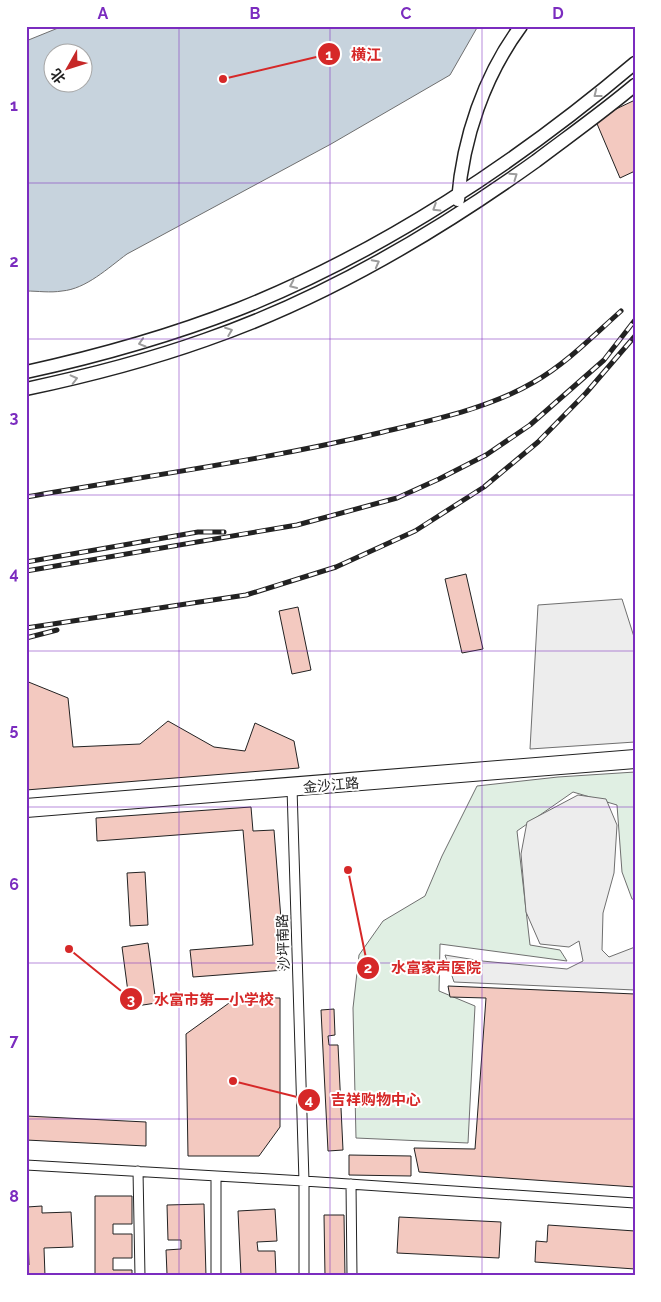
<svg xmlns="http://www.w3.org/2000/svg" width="661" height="1302" font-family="Raleway,'Noto Sans SC',sans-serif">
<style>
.green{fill:#e0efe3;stroke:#6f6f6f}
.parking{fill:#ededed;stroke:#6f6f6f}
.water{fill:#c7d3dd;stroke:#6f6f6f;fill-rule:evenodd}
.building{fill:#f3c9c0;stroke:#222}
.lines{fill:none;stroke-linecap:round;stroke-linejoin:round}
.street-casing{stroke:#222;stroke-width:11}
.secondary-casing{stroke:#222;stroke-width:15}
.highway-casing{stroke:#222;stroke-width:20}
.street{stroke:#fff;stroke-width:9}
.secondary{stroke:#fff;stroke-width:12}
.highway{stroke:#fff;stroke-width:18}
.rail-casing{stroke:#222;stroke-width:5}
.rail{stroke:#fff;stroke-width:3;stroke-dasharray:9;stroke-linecap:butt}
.oneway{stroke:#9c9c9c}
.grid{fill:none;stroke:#7b2cbf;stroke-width:1;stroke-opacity:0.55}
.labels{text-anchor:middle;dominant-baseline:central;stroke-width:4;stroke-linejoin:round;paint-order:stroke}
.street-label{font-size:14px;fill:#222;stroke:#fff}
.leader{fill:none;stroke:#d62828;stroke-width:2}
.callout-dot{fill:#d62828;stroke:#fff;stroke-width:2}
.mark-label{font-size:15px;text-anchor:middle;font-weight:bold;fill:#fff}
.callout-label{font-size:15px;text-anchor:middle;font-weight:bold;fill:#d62828;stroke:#fff;stroke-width:4;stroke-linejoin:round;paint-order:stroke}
.neatline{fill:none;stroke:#7b2cbf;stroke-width:2}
.grid-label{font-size:16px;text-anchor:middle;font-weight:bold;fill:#7b2cbf}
</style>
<rect width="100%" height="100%" fill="#fff"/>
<path class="green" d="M635,772V900L632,899L622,872L617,805L573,792L517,831L530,945L560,950L567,961L440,944L439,991L475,1006L468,1143L356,1138L353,1008L359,955L383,921L425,896L442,856L477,786L558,777Z"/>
<path class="parking" d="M622,599L635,640V742L530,749L538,605Z
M578,795L606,799L617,825L614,873L603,913L602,950L609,957L635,947V990L454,982L445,955L482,961L567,969L583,961L579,941L569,947L540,944L526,912L521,854L527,822Z"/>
<path class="water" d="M63,26H478L450,75L331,144L127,254C108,268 86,289 62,291C50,293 38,291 26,291V41ZM52,52H82V82H52Z"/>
<path class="building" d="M635,100V171L620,178L595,119Z
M466,574L483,649L462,653L445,579Z
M298,607L311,670L292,674L279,611Z
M26,681L68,698L73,747L140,744L168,721L214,747L245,751L255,723L294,741L299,768L26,790Z
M251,807L253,831L274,830L285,970L193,977L190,950L253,945L243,830L97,841L96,818Z
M145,872L148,925L130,926L127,873Z
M148,943L156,1003L130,1007L122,947Z
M448,986L635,994V1187L419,1172L414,1148L475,1149L486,998L450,997Z
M236,998H280V1127L259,1156H188L186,1034Z
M334,1009L335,1035L328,1036L329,1045H338L343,1150L328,1151L321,1010Z
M26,1116L146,1122V1146L26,1140Z
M349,1155L411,1156V1176L349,1175Z
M95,1196H132V1224H113V1234H132V1258H113V1270H132V1276H95Z
M204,1204L206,1276L167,1274L166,1250L181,1249V1240H168L167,1205Z
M42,1206V1213L71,1212L73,1247L44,1248L45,1276H26V1265H29L27,1207Z
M275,1209L277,1241L257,1242L258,1251H275L276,1276H241L238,1211Z
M324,1215H344L345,1276H325Z
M399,1217L501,1222L499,1258L397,1253Z
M548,1225L635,1231V1269L535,1262L536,1241L547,1242Z"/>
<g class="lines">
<defs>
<path id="street" d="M292,788L304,1181V1276
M26,1165L304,1181L635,1203
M138,1171L140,1276
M351,1184L352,1276
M216,1276V1176"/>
<path id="secondary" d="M458,200C463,138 484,76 521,26
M26,372C99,356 170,336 239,309C382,252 518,162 635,63
M26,389C87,376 146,361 205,340C324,299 434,234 536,161C569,136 603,112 635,85"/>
<path id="highway" d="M26,808L635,759"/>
</defs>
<use href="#street" class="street-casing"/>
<use href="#secondary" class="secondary-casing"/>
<use href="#highway" class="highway-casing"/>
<use href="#street" class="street"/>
<use href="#secondary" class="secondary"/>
<use href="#highway" class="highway"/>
<defs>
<path id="rail" d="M26,497C145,476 266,460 383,432C433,420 490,408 534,382C566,364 594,335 621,311
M26,562L198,532H224
M26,571L297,525L397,498L439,479L486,455L530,425L604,360L635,320
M26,628L246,595L336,567L415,531L484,487L538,442L586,393L635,336
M26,638L57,630"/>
</defs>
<use href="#rail" class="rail-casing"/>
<use href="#rail" class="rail"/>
</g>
<defs><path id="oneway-chevron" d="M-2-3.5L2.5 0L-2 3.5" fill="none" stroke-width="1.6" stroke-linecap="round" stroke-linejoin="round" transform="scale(1.25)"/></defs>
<g class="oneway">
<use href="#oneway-chevron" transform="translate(597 94) rotate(142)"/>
<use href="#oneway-chevron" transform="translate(514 176) rotate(-35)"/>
<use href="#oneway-chevron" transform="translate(436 208) rotate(148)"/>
<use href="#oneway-chevron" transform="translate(376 263) rotate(-28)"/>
<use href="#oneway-chevron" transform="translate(293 285) rotate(155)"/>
<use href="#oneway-chevron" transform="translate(229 331) rotate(-21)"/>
<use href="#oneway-chevron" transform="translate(142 343) rotate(163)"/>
<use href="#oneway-chevron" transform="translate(74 379) rotate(-14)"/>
</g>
<path class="grid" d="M179,26V1276M330,26V1276M482,26V1276M26,183H635M26,339H635M26,495H635M26,651H635M26,807H635M26,963H635M26,1119H635"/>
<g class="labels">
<g class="street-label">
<text transform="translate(331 785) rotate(-5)">金沙江路</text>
<text transform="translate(283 942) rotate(-92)">沙坪南路</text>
</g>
</g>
<path class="leader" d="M223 79L329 54M348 870L368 968M69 949L131 999M233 1081L309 1100"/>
<g class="callout-dot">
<circle cx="223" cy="79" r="5"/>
<circle cx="348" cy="870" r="5"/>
<circle cx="69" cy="949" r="5"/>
<circle cx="233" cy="1081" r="5"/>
<circle cx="329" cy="54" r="12"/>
<circle cx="368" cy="968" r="12"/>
<circle cx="131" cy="999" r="12"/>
<circle cx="309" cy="1100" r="12"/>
</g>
<g class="mark-label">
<text x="329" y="60">1</text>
<text x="368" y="973">2</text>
<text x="131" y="1005">3</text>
<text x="309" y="1105">4</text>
</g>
<g class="callout-label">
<text x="366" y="60">横江</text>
<text x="436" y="973">水富家声医院</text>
<text x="214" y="1005">水富市第一小学校</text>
<text x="376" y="1105">吉祥购物中心</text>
</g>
<rect width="661" height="1302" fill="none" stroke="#ffffff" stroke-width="55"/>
<g transform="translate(68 68) rotate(231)"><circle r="24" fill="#ffffff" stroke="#a7a7a7"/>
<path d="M0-4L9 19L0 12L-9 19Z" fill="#c62828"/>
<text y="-8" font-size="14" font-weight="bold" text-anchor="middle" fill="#222222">北</text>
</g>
<rect x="28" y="28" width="606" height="1246" class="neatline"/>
<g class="grid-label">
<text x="103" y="19">A</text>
<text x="255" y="19">B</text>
<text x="406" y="19">C</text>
<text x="558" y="19">D</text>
<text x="14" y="111">1</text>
<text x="14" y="267">2</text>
<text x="14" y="423">3</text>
<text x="14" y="579">4</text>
<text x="14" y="735">5</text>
<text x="14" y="890">6</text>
<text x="14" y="1046">7</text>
<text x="14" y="1202">8</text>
</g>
</svg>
